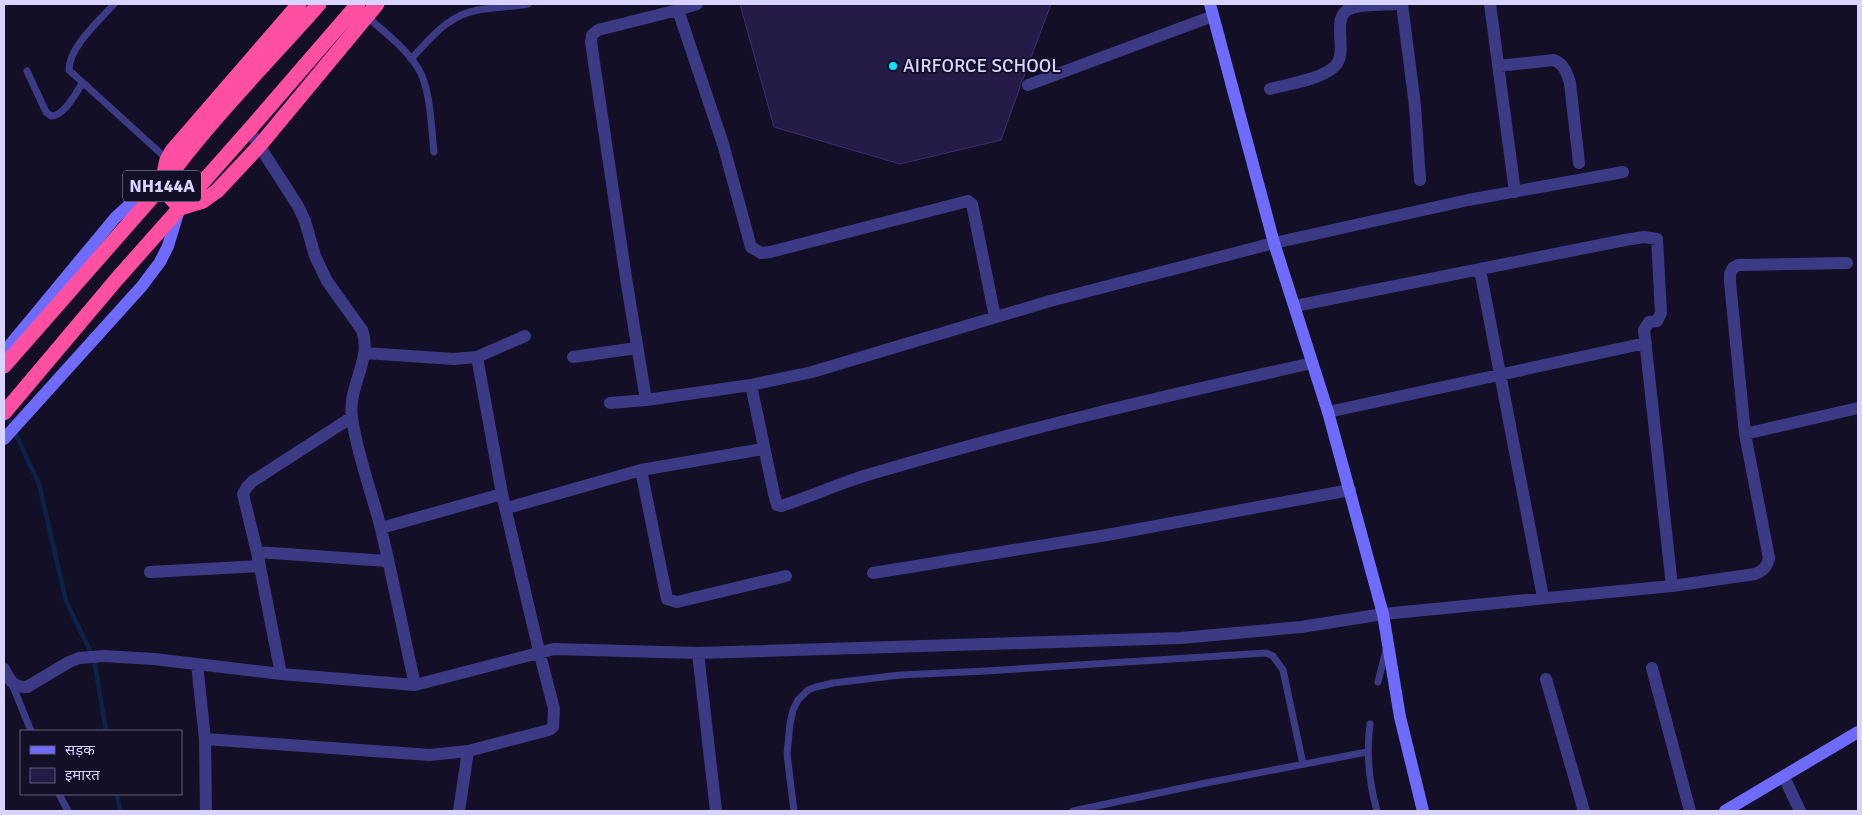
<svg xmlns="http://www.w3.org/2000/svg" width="1862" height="815" font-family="Signika,'Noto Sans Devanagari',sans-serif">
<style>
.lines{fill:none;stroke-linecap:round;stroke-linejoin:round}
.stream{stroke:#0c2248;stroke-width:4.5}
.building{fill:#241b47;stroke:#3b2d73}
.lane{stroke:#3d3a85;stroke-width:7}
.street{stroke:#3d3a85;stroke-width:12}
.secondary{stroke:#6f6bff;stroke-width:12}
.highway{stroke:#ff4fa3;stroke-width:15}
.poi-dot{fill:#00e5ff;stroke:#130f26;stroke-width:2}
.labels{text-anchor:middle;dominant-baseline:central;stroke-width:4;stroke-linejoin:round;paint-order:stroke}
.shield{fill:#130f26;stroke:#9e99be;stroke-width:1}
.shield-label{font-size:18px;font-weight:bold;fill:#d9d4ff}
.poi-label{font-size:19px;fill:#d9d4ff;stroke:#130f26;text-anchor:start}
</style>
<rect width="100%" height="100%" fill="#130f26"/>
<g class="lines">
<path class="stream" d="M6,413L39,484L66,601L94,659L106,731
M117,794L120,811"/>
</g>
<path class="building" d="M740,4H1051L1023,79L1020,83V87L1001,140L900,164L774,127Z"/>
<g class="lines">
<path class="lane" d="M114,4C99,21 69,47 69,70L168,160
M365,15C383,31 405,47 418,68C431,89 431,127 434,152
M411,59C431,38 448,15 478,10C495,7 511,7 528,4
M27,71L46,112L51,116C64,116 75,94 82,84
M1378,682L1386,650
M12,684L31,731
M1370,724C1366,754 1369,782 1377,811
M59,794L68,811
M794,811L787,754L790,724L793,710L798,700L808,690L816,687L833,683L900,675L986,671L1266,653L1273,656L1283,670L1303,764
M1073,811L1206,783L1367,752"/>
<path class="street" d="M1402,4L1415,106L1420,180
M1490,4L1515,192
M678,10L723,144L751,247L761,253L770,252L968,201L972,204L995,317
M1498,66L1554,60C1564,64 1567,73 1570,83L1579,163
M1028,85L1213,16
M1270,89C1288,84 1323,79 1335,66C1350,51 1328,15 1352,8C1367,4 1384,5 1398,4
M249,130L298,206L305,221L315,256L327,281L362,330C373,359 347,387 352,418C357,454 371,490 380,525C393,578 403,632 415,685
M1480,270L1543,597
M365,353L454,359L477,357L525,336
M573,357L637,348
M751,385L774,494L777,505L781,506C812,496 842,482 874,473C1018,430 1165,396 1312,363
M646,400L626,278L591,42L592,35L598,30L678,10L697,4
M610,403L646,400L751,385L812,372L1050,301L1274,243L1468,200L1623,172
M1328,412L1646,343
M1745,434L1858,408
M641,470L667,599L677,602L786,576
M507,508L641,470L763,449
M381,528L502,494
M257,552L387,561
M150,572L260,566
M873,573L1107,535L1350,490
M1672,586L1755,574C1763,571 1767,567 1769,558L1745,434L1730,282V274L1733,268L1738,265L1847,263
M698,653L716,811
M197,664L205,739L206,811
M1652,668L1690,811
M4,669C10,680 13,688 27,687L69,662L79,658L104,656L154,659L281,674L415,685L554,649L698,653L1181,638L1301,627L1383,614L1672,586L1644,330L1649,322L1657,321L1661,313L1657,239L1644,237L1625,240L1295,306
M281,674L257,552L243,494L247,487L253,481L352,417
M1546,679L1584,811
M205,739L430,755L468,751L549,730L553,727L554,709L539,651L502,494L477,357
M1784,777L1800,811
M459,811L468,751"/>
<path class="secondary" d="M1210,4L1274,243L1328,412L1383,614L1400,717L1423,811
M4,352L115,218L139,196L160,187
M4,439L142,286L160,262L168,246L179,210
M1725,811L1858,732"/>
<path class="highway" d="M299,4L172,151L167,160L161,187L180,208L203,201L217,191L232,175L260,145L377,4
M4,366L161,187C208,122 266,64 319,4
M4,413L116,280L249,130L358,4"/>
</g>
<circle class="poi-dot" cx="893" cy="66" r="5"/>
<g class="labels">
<rect class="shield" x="123" y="170.5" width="78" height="31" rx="4"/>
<g class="shield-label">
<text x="162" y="186">NH144A</text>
</g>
<g class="poi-label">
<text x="903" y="66">AIRFORCE SCHOOL</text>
</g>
</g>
<rect width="1862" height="815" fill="none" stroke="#d9d4ff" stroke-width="10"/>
<rect x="20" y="730" width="162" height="65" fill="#130f26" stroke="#625e7d"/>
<rect x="30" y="746" width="25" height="8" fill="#6f6bff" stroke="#625e7d"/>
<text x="65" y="755" font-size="15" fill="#d9d4ff">सड़क</text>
<rect x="30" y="768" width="25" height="15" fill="#241b47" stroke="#625e7d"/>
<text x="65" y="780" font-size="15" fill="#d9d4ff">इमारत</text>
</svg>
